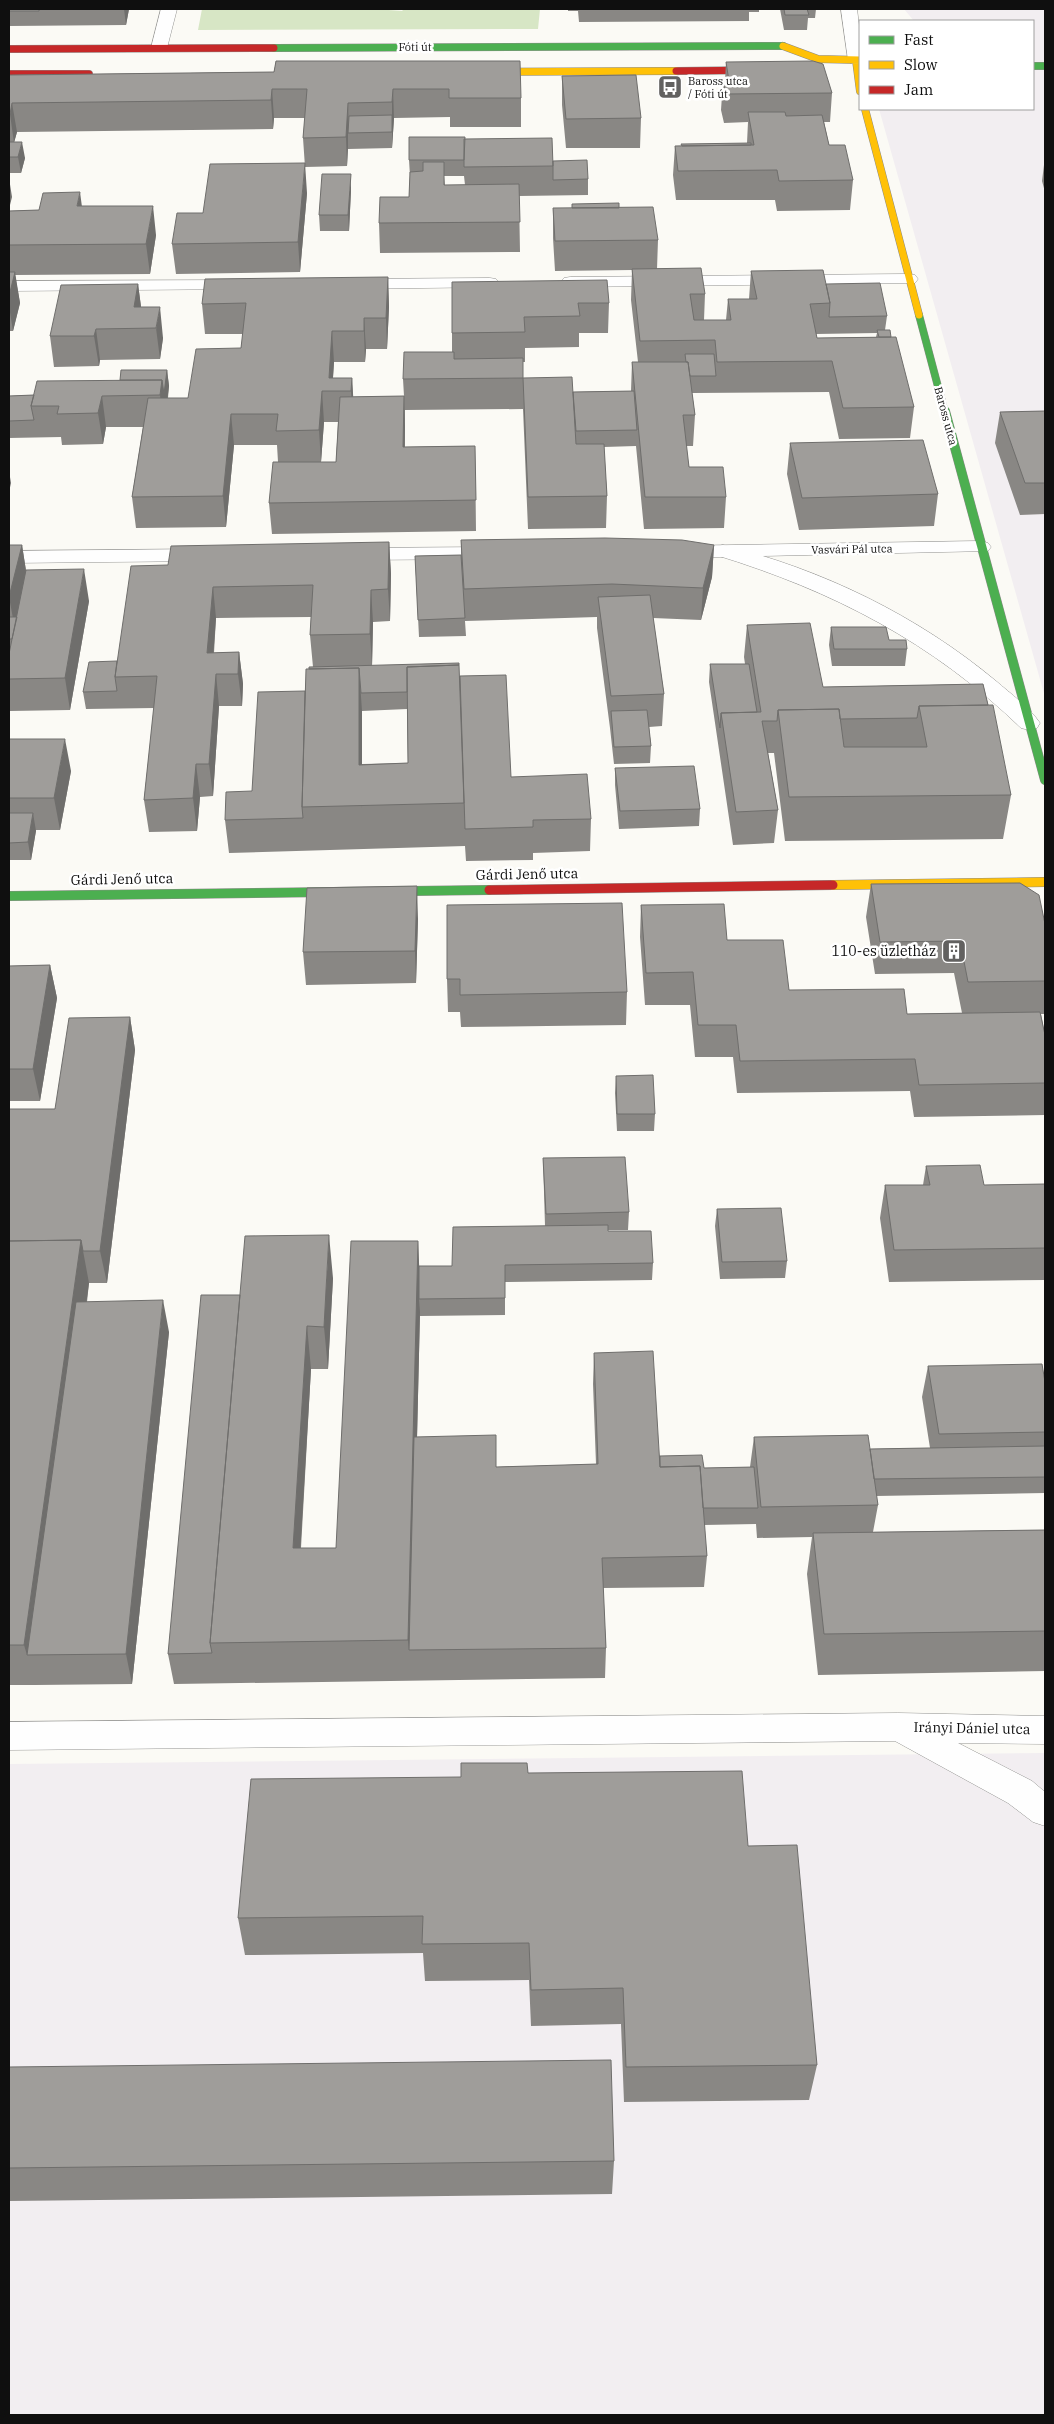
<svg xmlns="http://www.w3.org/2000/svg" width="1054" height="2424" font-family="'IBM Plex Serif',serif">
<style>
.industrial{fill:#f2eef1}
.forest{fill:#d7e6c5}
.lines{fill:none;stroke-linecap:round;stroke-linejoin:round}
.lane-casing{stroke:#959593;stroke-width:1}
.street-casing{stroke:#959593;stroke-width:1}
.fast-far1-casing{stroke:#8c8b89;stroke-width:8}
.fast-casing{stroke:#8c8b89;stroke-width:10}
.slow-far1-casing{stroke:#8c8b89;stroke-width:8}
.slow-casing{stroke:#8c8b89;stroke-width:10}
.jam-far1-casing{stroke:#8c8b89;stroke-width:8}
.jam-casing{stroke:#8c8b89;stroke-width:10}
.lane{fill:#fefefe;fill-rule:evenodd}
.street{fill:#fefefe;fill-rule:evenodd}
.fast-far1{stroke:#4caf50;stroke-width:7}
.fast{stroke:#4caf50;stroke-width:9}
.slow-far1{stroke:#ffc107;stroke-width:7}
.slow{stroke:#ffc107;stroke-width:9}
.jam-far1{stroke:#c62828;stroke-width:7}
.jam{stroke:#c62828;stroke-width:9}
.wall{fill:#898784;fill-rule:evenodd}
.shaded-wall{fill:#6f6e6c}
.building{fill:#9f9d9a;stroke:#6f6e6c}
.labels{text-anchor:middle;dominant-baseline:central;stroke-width:5;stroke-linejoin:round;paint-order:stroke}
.far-street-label{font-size:11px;fill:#0f0f0f;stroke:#fff}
.far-poi-label{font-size:11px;fill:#0f0f0f;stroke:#fff;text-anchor:start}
.street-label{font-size:14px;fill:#0f0f0f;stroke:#fff}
.poi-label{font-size:14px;fill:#0f0f0f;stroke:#fff;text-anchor:end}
</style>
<rect width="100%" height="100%" fill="#fbfaf5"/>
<path class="industrial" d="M904,9H1045V697L879,109H1033V21H914Z
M1045,1753V2415H9V1764Z"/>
<path class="forest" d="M202,9H374L403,11L401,9H540L538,29L198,30Z"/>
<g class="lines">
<defs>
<path id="lane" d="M723,545C822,569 918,616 996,681C1011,694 1029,707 1040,723L1037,728L1029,730L1021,728C932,642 833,591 716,555L713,551L716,547Z"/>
<path id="street" d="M161,9H177L167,48L165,51H153L151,48Z
M841,9H857L860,33V64L850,63L848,60Z
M909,274L915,275L918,279L915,283L570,287L564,286L561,282L564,278L570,277Z
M490,278L496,279L499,283L496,287L350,289L344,288L341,284L344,280L350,279Z
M242,280L248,281L251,285L248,289L9,291V281Z
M981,541L988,543L991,547L988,551L675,558L668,556L665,552L668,548L675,546Z
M497,547L504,549L507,553L504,557L497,559L353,560L346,558L343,554L346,550L353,548Z
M207,549L214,551L217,555L214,559L207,561L9,563V551Z
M898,1713L1045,1716V1744L958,1743L1032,1781L1045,1792V1826L1033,1822L1008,1803L895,1741L9,1750V1722Z"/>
<path id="fast-far1" d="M274,48L783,46
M1033,66H1045
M919,315L945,413"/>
<path id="fast" d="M945,411L1045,780
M9,896L489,890"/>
<path id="slow-far1" d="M783,46L818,59L860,60
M856,60L860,91
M482,72L676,71
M865,109L919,315"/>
<path id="slow" d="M833,885L1045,882"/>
<path id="jam-far1" d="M9,49L274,48
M676,71L764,70
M9,74H89"/>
<path id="jam" d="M489,890L833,885"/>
</defs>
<use href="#lane" class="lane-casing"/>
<use href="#street" class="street-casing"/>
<use href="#fast-far1" class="fast-far1-casing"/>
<use href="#fast" class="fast-casing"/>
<use href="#slow-far1" class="slow-far1-casing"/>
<use href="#slow" class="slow-casing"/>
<use href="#jam-far1" class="jam-far1-casing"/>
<use href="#jam" class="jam-casing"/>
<use href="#lane" class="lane"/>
<use href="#street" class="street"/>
<use href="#fast-far1" class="fast-far1"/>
<use href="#fast" class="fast"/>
<use href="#slow-far1" class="slow-far1"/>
<use href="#slow" class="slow"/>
<use href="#jam-far1" class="jam-far1"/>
<use href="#jam" class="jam"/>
</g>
<path class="wall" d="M9,9H129L126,25L9,26Z
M568,9H759V12H749V21L579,22L578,11H568Z
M780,9H816L815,18H808L807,30H784Z
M276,61L521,98V127H450V117L394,118L392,148L348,149V147L347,166L305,167L303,138L305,118H274L273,129L17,132L14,142L25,158L21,173H9V75L274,72Z
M726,62L832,93L830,122H824L829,145L853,180L850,210L777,211L775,200H676L673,175L675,146L747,143L748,122L724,123L721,110L723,81H725Z
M562,76L641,118L640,148H566L562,105Z
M465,139L553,161L588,179V195L519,196L520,252L380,253L379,223L409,197L410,176L409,160ZM444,176H464L465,185H445Z
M1045,157V192L1042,181Z
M351,190L349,231H320L319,215Z
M307,193L300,272L176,274L172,244L203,213Z
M572,204L619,208L658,240L657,269L705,294L704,320H726L728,299H749L751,271L826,284L887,316L885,330L891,337L914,407L910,438L839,439L829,392L692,393L695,415L693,446H686L689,467L726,497L724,528L644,529L636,446L604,447L607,496L606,528L528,529L523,409L405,410V447L475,446L476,531L272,534L269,503L278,462L277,445H234L226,527L136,528L132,497L143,427H106L103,444L62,445L61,437L9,438V396L34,395L120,380L167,370L169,386L168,398H188L241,348L243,334H205L202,304L388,277L389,307L387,349H366L365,362H334L333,378H352L353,397L404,396L403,379L452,352V282L609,303L608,333H579V347L525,348V362H523V378L573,392L631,391L632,362H638L631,300L632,270L555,271L553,238V208H572ZM877,333L876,337L817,338L816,334ZM324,422H338L336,462H321Z
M82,206L156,235L150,274L15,275L20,303L13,331H9V211L39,210Z
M138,284L141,307L163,338L160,359L100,360L99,366L54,367L50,336Z
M1045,411V514L1020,515L995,443L1000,412Z
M790,443L938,494L934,526L799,530L787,474Z
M461,540L714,545L712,577L701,620L653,618L664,694L662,726L649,727L651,746L650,763L614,764L610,728L597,628V617L465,621L466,636L419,637L415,556L461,555Z
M389,542L391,574L390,621L373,622L372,666L460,676L511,777L591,819L590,851L533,853V860L466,861L465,846L229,853L225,820L252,791L305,691L309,669L313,667L310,635L311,617L216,618L214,653L239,652L243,684L242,706H219L213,796L200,797L197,831L149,832L144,800L154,708L86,709L83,692L117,661L168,565ZM407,709L408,763L362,764V711Z
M9,545H22L26,571L89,601L70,710L10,711L9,707Z
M747,625L823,687L983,684L1011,795L1003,839L785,841L774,753H768L778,810L774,843L733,845L709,682L710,664H745L744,657Z
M831,627L889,640L907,649L905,666H832L829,645Z
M9,739L71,771L60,830H36L31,860H9Z
M615,768L700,809L699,826L619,829L615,785Z
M871,884L1045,924V1014H1041L1045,1035V1115L914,1117L910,1091L737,1093L733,1057H695L690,1005H645L640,937L641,905L727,940L789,990L907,1014L962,1013L954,973L875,974L866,917Z
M447,905L627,992L626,1025L461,1027L460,1012H448L447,979Z
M418,919L416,983L306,985L303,952Z
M50,965L57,998L40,1101H9V966Z
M130,1017L135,1050L107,1283H89L87,1302L169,1332L132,1684L35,1685H9V1109H55Z
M616,1076L655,1114L654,1131H617L615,1093Z
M543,1158L629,1212L628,1230H608V1231L653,1263L652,1280L505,1282V1315L420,1316V1312L417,1437L497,1467L596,1464L593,1384L594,1353L660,1456L704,1468L750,1467L754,1437L870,1449L930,1448L922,1397L928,1366L1045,1382V1493L876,1496L878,1505L873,1532L1045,1530V1671L818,1675L807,1574L812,1537L757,1538L756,1524L704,1525L707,1556L704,1587L603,1588L606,1648L605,1678L174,1684L168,1654L240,1295L333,1278L328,1369H311L301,1548H336L418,1241L419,1266H452L545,1226Z
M926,1166L984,1185L1045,1184V1280L889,1282L880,1218L885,1185H923Z
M717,1209L787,1261L785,1278L720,1279L715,1226Z
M528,1773L748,1846L817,2065L809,2100L624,2102L621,2024L531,2026L529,1980L425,1981L423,1953L245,1955L238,1918L461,1777Z
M9,2067L614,2161L612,2194L9,2201Z"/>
<path class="shaded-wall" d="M124,9H129L126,25Z
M272,89L274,118L273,129L271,100Z
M393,89L394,118L392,148V102Z
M12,103L17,132L14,143L10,114Z
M348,103L349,133H348V147L347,166L346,137Z
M22,142L25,158L21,173L18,157Z
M305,163L307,193L300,272L298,242Z
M351,174V190L349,231L348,215Z
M9,178L12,197L9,209Z
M80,192L84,222L77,206Z
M153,206L156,235L150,274L146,244Z
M15,272L20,303L13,331L9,306V296Z
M388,277L389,307L387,349L386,318Z
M138,284L142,314L134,307Z
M160,307L163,338L160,359L156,328Z
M364,318L366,349L365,362L364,331Z
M96,329L100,360L99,366L94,336Z
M332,331L334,362L332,391L329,378Z
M167,370L169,386L164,426L160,395L162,380Z
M352,378L354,409L353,422L351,391Z
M322,391L324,422L321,462L319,430Z
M102,396L106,427L103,444L98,413Z
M404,396L405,427L404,478L403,447Z
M231,414L234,445L226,527L223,496Z
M9,471L11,483L9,492Z
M389,542L391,574L390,621L388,589Z
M22,545L27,577L15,629L9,597Z
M714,545L712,577L701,620L703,588Z
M84,569L89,601L70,710L65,678Z
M213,587L216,618L211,685L207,653Z
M371,590L373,622L372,666L370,634Z
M239,652L243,684L242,706L238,674Z
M359,668L362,711V808L359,765Z
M216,674L219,706L213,796L209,764Z
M65,739L71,771L60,830L54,798Z
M196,764L200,797L197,831L193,798Z
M33,813L36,831L31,860L28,842Z
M417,886L418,919L416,983L415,951Z
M50,965L57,998L40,1101L33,1069Z
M130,1017L135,1050L107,1283L100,1251Z
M329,1235L333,1278L328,1369L324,1327Z
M81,1240L89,1283L39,1655H27L24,1645Z
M418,1241L420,1284L419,1299L420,1312L412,1650H409L408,1640Z
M163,1300L169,1332L132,1684L126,1654Z
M307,1326L311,1369L298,1589L293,1548Z"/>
<path class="building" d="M9,9H39V11H9Z
M784,9H807L809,15H785Z
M276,61H520L521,98H449V89H393L392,102L348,103L346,137L303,138L307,89H272L271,100L12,103L10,114H9V75L274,72Z
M813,61L823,64L832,93L726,94L723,81H729L726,62Z
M636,75L641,118L566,119L562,76Z
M748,112H785L786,116L822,115L829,145H845L853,180L779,181L777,170L678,171L675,146L754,145Z
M392,115V132L348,133L349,116Z
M409,137H465L464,160H409Z
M552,138L553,166L464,167V139Z
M9,142H22L18,157H9Z
M751,143V145L682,146L681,144Z
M587,160L588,179L553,180V161Z
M423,162H444V185L519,184L520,222L379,223L380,197H409L410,172L423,171Z
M305,163L298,242L172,244L177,213H203L210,164Z
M322,174H351L348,215H319Z
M80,192L77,206H153L146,244L9,245V211L39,210L43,193Z
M619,203V208H572V204Z
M653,207L658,240L555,241L553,208Z
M701,268L705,294H690L694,320H731L728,299H757L751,271L823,270L830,303L810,304L817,338L896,337L914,407L843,408L832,361L717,362L715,340L640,341L632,269Z
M9,272H15L9,296Z
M388,277L386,318H364V331H332L329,378H352L351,391H322L319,430L276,431L278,414H231L223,496L132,497L148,398H188L196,349L241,348L246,303L202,304L205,279Z
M607,280L609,303H578L580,316L524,317L525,332L452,333V282Z
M880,283L887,316L829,317L830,303L826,284Z
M138,284L134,307H160L156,328L96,329L94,336H50L61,285Z
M877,330H890L891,337H879Z
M404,352H454V359L523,358V378L572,377L576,444H604L607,496L528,497L523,378L403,379Z
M685,354H714L716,376H690L688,362H686Z
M632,362H688L695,415H683L689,467H723L726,497H645Z
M121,370H167L164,394L162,380H120Z
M162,380L160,395L102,396L98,413L57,414L59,406H31L37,381Z
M634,391L637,430L576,431L573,392Z
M34,395L31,406L34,420L9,421V396Z
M404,396L403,447L475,446L476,500L269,503L273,462H336L340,397Z
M1045,411V483H1025L1000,412Z
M923,440L938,494L802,498L790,443Z
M605,538L682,540L714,545L703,588L612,584L464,589L461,540Z
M389,542L388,589L371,590L370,634L310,635L313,585L213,587L207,653L239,652L238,674H216L209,764H196L193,798L144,800L157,676L115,677L131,566L168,565L171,546Z
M9,545H22L9,597Z
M461,555L465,618L418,620L415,556Z
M84,569L65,678L9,679V654L26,570Z
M650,595L664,694L611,696L598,597Z
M9,617H17L12,639H9Z
M810,623L823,687L983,684L988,705L919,706L917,718L840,719L839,709L778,710L777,721H762L778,810L736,812L721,713L761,712L747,625Z
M831,627H886L889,640H906L907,649H834Z
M117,661L115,677L117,691L83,692L89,662Z
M459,663V665L407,667V692L361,693L359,668L309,669V667Z
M710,664H749L757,712L721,713L720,728Z
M459,665L464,803L302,807L306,669L359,668V765L408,763L407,667Z
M506,675L511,777L587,774L591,819L533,820V827L465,829L460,676Z
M305,691L302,807L303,818L225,820L226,792L252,791L258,692Z
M993,705L1011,795L789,797L778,710L839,709L844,747H927L919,706Z
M647,710L651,746L614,747L611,711Z
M9,739H65L54,798H9Z
M694,766L700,809L620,811L615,768Z
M9,813H33L28,842L9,843Z
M1020,883L1039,895L1045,924V981L968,982L960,941L880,942L871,884Z
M417,886L415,951L303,952L307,888Z
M622,903L627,992L460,995V979H447V905Z
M724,904L727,940H783L789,990L904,989L907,1014L1040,1012L1045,1035V1083L919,1085L915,1059L740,1061L736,1025H698L693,972L646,973L641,905Z
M50,965L33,1069H9V966Z
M130,1017L100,1251H83L81,1240L9,1241V1109H55L69,1018Z
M653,1075L655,1114H617L616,1076Z
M625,1157L629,1212L546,1214L543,1158Z
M980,1165L984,1185L1045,1184V1248L894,1250L885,1185H930L926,1166Z
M781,1208L787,1261L722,1262L717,1209Z
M608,1225V1231H651L653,1263L505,1265V1298L419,1299V1266H452L453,1227Z
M329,1235L324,1327L307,1326L293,1548H336L351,1241H418L408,1640L210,1643L245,1236Z
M81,1240L24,1645H9V1241Z
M201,1295H240L210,1643L212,1653L168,1654Z
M163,1300L126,1654L27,1655L76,1302Z
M653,1351L660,1467L700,1466L707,1556L602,1558L606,1648L409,1650L414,1437L496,1435V1467L598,1464L594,1353Z
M1042,1364L1045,1382V1432L939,1434L928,1366Z
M868,1435L878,1505L761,1507L754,1437Z
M1045,1446V1477L874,1479L870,1449Z
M702,1455L704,1468L754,1467L758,1508H703L700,1466L660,1467V1456Z
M1045,1530V1631L824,1634L813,1533Z
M461,1763H527L528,1773L742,1771L748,1846L797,1845L817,2065L626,2067L623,1988L531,1990L529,1943L422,1944L423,1916L238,1918L251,1779L461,1777Z
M611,2060L614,2161L9,2168V2067Z"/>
<defs>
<symbol id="bus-square" viewBox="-11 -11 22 22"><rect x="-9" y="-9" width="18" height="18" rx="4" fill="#626160" stroke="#fff"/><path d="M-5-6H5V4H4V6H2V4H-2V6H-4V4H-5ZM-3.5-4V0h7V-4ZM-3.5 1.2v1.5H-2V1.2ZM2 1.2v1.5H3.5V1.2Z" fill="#fff"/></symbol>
<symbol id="building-square" viewBox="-11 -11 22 22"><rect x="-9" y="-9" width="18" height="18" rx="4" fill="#626160" stroke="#fff"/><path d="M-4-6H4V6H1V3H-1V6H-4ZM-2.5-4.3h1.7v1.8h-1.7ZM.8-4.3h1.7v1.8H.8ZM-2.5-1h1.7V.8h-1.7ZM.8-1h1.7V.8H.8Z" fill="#fff"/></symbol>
</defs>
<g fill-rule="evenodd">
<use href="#bus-square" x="656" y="73" width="28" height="28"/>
<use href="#building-square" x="940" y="937" width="28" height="28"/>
</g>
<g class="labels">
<g class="far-street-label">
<text x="415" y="47">Fóti út</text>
<text transform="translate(946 416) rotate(75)">Baross utca</text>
<text transform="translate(852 549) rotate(-1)">Vasvári Pál utca</text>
</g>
<g class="far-poi-label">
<text x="688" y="81">Baross utca<tspan x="688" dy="13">/ Fóti út</tspan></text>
</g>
<g class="street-label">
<text transform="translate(527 874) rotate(-1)">Gárdi Jenő utca</text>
<text transform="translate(122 879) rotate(-1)">Gárdi Jenő utca</text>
<text transform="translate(972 1728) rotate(1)">Irányi Dániel utca</text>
</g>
<g class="poi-label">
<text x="936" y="951">110-es üzletház</text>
</g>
</g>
<rect width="1054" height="2424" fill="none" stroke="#0f0f0f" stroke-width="20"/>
<rect x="859" y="20" width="175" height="90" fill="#ffffff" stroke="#9f9f9f"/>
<rect x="869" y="36" width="25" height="8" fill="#4caf50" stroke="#9f9f9f"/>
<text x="904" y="45" font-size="15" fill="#0f0f0f">Fast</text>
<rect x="869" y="61" width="25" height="8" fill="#ffc107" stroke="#9f9f9f"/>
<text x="904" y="70" font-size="15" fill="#0f0f0f">Slow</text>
<rect x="869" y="86" width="25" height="8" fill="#c62828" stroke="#9f9f9f"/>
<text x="904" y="95" font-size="15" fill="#0f0f0f">Jam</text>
</svg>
